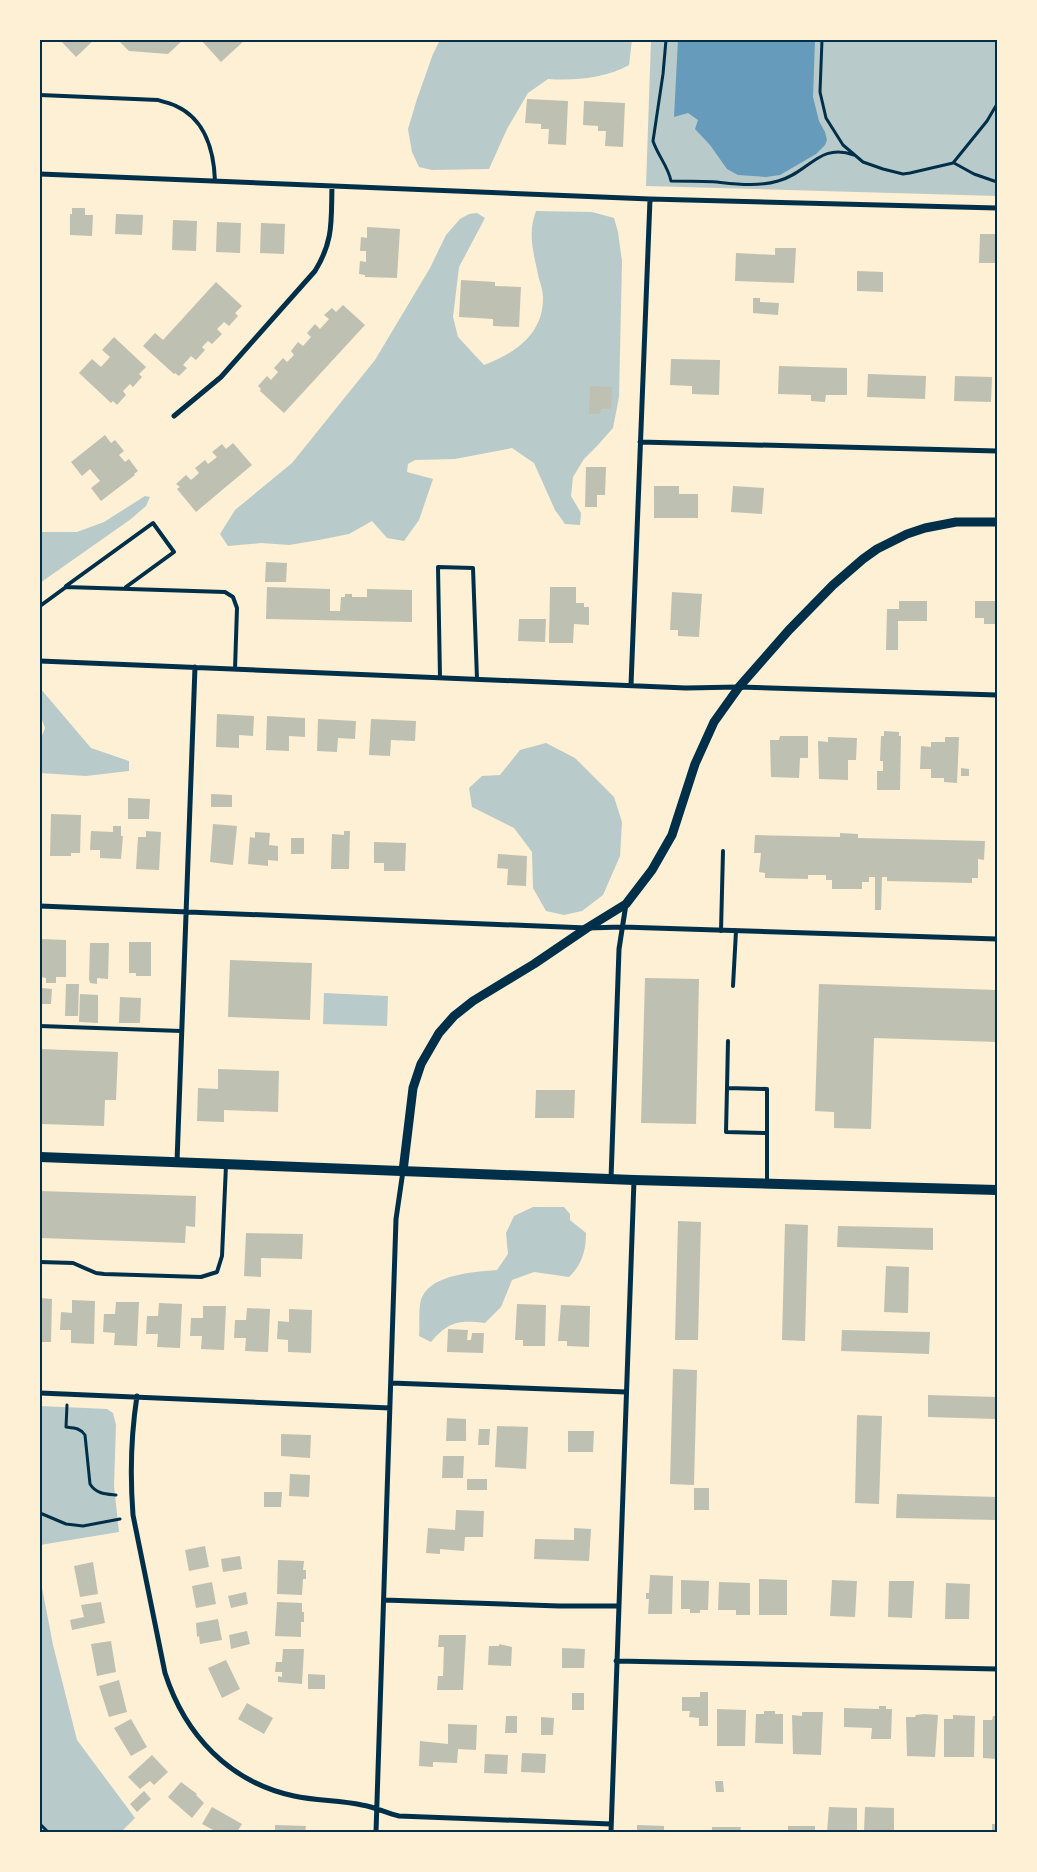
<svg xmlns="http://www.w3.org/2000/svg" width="1037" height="1872" font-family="'Source Serif 4',serif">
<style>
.green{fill:#b9caca}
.water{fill:#669bbc}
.building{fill:#bec0b2}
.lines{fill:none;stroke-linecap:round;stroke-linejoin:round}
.path{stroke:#003049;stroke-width:3}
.service{stroke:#003049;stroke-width:4}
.minor{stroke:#003049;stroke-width:5}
.tertiary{stroke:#003049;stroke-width:9}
.secondary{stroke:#003049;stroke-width:10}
.neatline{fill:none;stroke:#003049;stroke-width:2}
</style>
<rect width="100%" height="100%" fill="#fdf0d5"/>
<path class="green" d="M440,40H632L629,65C606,78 575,81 548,79L528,93L507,129L489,169L432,170L419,167L412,152L408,129L417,99L433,54Z
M651,40H997V196L646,186Z
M536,211L592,212L614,218L618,232L622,261L619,397L613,428L597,446L584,459L573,477L571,496L581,513L580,525L565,524L555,510L534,463L512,448L455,459L415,460L408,464L407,472L433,479L419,520L404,541L387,538L372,521L349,534L319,540L289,545L261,543L228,546L220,534L235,510L292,463L375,360L430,268L446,235L460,219L469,214L477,213L485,218L459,267L453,317L458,337L484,365C515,353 543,335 543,298C543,292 541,285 539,279C534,254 527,235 536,211Z
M145,496L150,497L146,506L131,519L40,583V532H77L104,522Z
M40,688L91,748L129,761V771L86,776L40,773V741L45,728L40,714Z
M546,743L575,758L614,797L622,822L620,856L603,895L582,911L564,915L546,911L533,888L532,852L514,828L472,807L469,788L482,776L500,775L520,750Z
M324,993L388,996L387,1026L323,1024Z
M533,1207H564L570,1214V1220L586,1233C586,1250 582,1265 569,1277L534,1272L512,1280L501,1307L485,1323C459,1320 449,1321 431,1342L419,1336C420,1327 418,1305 422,1297C433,1274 474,1272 497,1270L508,1254L506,1233L514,1216Z
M40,1406L107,1409L113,1413L116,1425L114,1486L119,1532L40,1545Z
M40,1577L53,1645L77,1740L135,1818L121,1832H40Z"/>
<path class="water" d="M678,40H815L813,97L819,121L825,132L827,140L825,145L816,154L780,175L766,177L738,175L727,169L710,145L695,129L698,120L688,113L674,117Z"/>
<path class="building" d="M60,40H94L76,57Z
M118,40H183L168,54L129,51Z
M201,40H245L221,62Z
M527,99L568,101L566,145L548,144L549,129H541V124L525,123Z
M584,101L625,103L623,147L605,146L606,131H598V126L583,125Z
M72,208H85V215H93L92,236L70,235V214H72Z
M116,214L143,215L142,235L115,234Z
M173,220L197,221L196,251L172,250Z
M217,222L241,223L240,253L216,252Z
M261,223L285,224L284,254L260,253Z
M367,227L400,229L397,278L365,277V275L359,274L360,261L366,262V251H360L361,237L367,238Z
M980,234H997V263H979Z
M775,248H796L794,283L735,281L736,253L775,255Z
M857,271L883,272V292L857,291Z
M461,280L495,282V286L521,287L519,327L493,326V319L459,317Z
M216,282L242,306L235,313L238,316L229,326L224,322L217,329L222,334L212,344L208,341L202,347L205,350L196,360L191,356L183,365L187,368L179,376L175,373L174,374L143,346L155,333L163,340Z
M753,298H760V308V302L779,303L778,315L753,313Z
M343,305L365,325L284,413L260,391L261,389L258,386L267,376L271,380L278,372L274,368L283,358L287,362L294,355L291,351L298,342L303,346L311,337L307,333L315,324L320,329L329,319L324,315L332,308L336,312Z
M114,337L146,367L139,374L142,377L133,387L130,384L123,391L126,395L117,405L113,401L111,403L79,373L92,359L101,367L110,357L102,350Z
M671,359L720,360L719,395L692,394V386L670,385Z
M779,366L847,368V395H826L825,402L811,401V395L778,394Z
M868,374L926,376L925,399L867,397Z
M955,376L992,377L991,402L954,401Z
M590,386L612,387L611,409H601L600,414H589Z
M105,435L111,443L115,440L124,451L119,455L125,462L129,459L138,471L134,474L135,475L101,501L91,488L100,481L90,469L82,476L71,462Z
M233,443L252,465L196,512L177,489L180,487L176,484L186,475L191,480L199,473L195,468L205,460L208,464L217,457L212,452L222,444L226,449Z
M586,467H606L605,495H597V507H585Z
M654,486H679V494H698V518H654Z
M733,486L764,488L762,514L731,512Z
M266,562L287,563L286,582H265Z
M267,587L330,589V611H340L341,597H345V594H352V597H367V589L412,590V622L266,619Z
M550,587H576V603H584V607H589V625L574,624L573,643H549Z
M672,592L702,594L699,637L678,636V630H670Z
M899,601H927V621H898V650H886L887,609H899Z
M975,601H997V624H984V618H975Z
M519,619H546L545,642L518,641Z
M217,714L254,716L253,736L239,735V748L216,747Z
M267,716L305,718V737L289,736V751L266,750Z
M318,719L356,721L355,739L338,738L337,752L317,751Z
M371,719L416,721L415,741L391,740L390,756L369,755Z
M884,731L899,732V736H901L900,790H877V771H883V761H880L881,736H884Z
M780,736H808V758H800L799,778L771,777L770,740H779Z
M828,737L857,738L856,760H848V780L819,779L818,741L828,742Z
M945,737H959L957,783L944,782V778H931V769H920L921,746L931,747V742H945Z
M961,768L969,769V776H961Z
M211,794L232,795V807H211Z
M128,798L150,799L149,819H128Z
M51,814L81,815L80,853H71V856H50Z
M213,824L237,826L233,865L210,862Z
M113,826H121V836H123L121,859L100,858V850H90L91,831L113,832Z
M146,831L161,832L159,870L136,869L138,837H146Z
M344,831H350L349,869H331L332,834L344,835Z
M255,832L270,833L269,845L278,846V861L268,860V866L248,864L250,837L255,838Z
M840,833L858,834V838L985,841L984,860L978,859V878H972V883L887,881V877H882L881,910H875V877H869V882H862V889H832V880H826V875H808V879L765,878V873L759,872L761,853H754L755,835L840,837Z
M291,838H304V854H291Z
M374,842L406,843L405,871H384V863H374Z
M498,854L527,856L526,886L507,885L508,869L497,868Z
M41,939L66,940V977H56V983H46V978L41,977Z
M129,942H151V976H136V973H129Z
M90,943H109L108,979L97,978V984L90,983L89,979Z
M230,960L312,963L310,1020L228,1017Z
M645,978L699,979L696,1124L641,1123Z
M66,984H79L78,1016H65Z
M819,984L997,990V1042L874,1038L871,1129L834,1128V1112L815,1111Z
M42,988L52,989L51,1004H42Z
M80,994L98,995V1023L79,1022Z
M120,997L141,998L140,1023H119Z
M40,1049L118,1052L116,1100H105L104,1126L40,1124Z
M218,1069L279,1071L278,1112L224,1110V1122L197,1121L198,1088L218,1089Z
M536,1090H575L574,1118H535Z
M40,1191L196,1196L195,1227L186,1226L185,1243L40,1238Z
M678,1221L701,1222L698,1340H675Z
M785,1224L808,1225L805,1341L782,1340Z
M838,1226L933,1228V1250L837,1247Z
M246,1233L303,1234L302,1259L261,1258V1277L244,1276Z
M886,1266L909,1267L908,1313L884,1312Z
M40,1298L52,1299L51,1342H40Z
M72,1300L95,1301L94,1344L71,1343V1330H60L61,1312L72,1313Z
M116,1302H139L137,1346L114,1345L115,1333L103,1332L104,1314H115Z
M159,1303L182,1304L180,1348L157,1347L158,1334H146L147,1316H158Z
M517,1304L546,1305L545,1346H523V1340H515Z
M561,1305L590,1306L589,1347L567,1346V1341H558Z
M203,1306H226L224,1350L201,1349L202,1336H190L191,1318H203Z
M247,1308L270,1309L268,1352L245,1351L246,1338H234L235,1320H246Z
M289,1309L312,1310L311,1353L288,1352V1340L277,1339L278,1321L289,1322Z
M448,1329L468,1330L467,1340H471L472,1333H484L483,1353L447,1352Z
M842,1330L930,1332L929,1354L841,1351Z
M995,1334H997V1356H995Z
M673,1369L697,1370L694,1485L670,1484Z
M928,1395L997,1397V1419L928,1417Z
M857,1415L882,1416L879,1504L855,1503Z
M447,1418L466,1419V1441H446Z
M497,1426L528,1427L526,1469L495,1467Z
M479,1429H490L489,1445H478Z
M568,1431H594L593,1452H568Z
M281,1434L311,1435L310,1458L281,1456Z
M443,1456H464L463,1478H442Z
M290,1474L310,1475L309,1497L289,1496Z
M467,1479H487V1490H467Z
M694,1488H709V1510H694Z
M264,1492H282L281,1507H264Z
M897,1494L997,1497V1520L896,1518Z
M456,1510L484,1511L483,1537H465L464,1551L440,1549V1554L426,1553L428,1528L455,1530Z
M574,1528L591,1529L589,1561L534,1559L535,1539L574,1540Z
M205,1546L209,1567L189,1571L185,1550Z
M240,1556L242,1569L223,1572L221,1559Z
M278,1560L304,1561L303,1570H306V1579H303L302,1595L277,1594Z
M93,1562L98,1594L80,1597L74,1566Z
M650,1575L673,1576L672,1614H648L649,1599H646V1593H649Z
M759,1579L787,1580V1615H759Z
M681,1580L709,1581L708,1610H700V1613H690V1609H681Z
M832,1580L857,1581L855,1617L830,1616Z
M889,1581H914L912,1618L888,1617Z
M212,1582L216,1604L196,1608L192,1586Z
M719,1582L750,1583V1615H736V1610H718Z
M946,1583L970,1584L969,1619H945Z
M246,1592L248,1604L231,1608L228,1596Z
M101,1602L105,1623L72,1630L70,1620L84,1617L81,1605Z
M277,1602L302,1603V1612H304V1622H301V1637L275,1636Z
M218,1619L222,1640L200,1644L199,1636L197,1637L196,1623Z
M247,1631L250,1644L231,1649L229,1635Z
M439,1635H466L463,1690H437L438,1676H443L444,1647H438Z
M111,1641L116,1672L97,1676L91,1644Z
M499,1644L512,1647L511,1666L488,1665L489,1646H499Z
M562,1648L585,1649L584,1668H562Z
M283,1649H304L302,1684L278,1682V1676L282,1677V1672H275L276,1662H282Z
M226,1660L240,1689L222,1698L208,1668Z
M308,1674L325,1675V1689H308Z
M119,1680L127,1712L109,1717L99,1686Z
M700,1692H708V1726H699V1718L689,1717L690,1711H682V1697H700Z
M572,1693H584V1710H572Z
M247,1703L273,1718L264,1734L238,1719Z
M879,1706H886V1709H892L891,1739H871L872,1728L844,1727V1708L879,1709Z
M717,1709L746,1710L745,1746H717Z
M764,1711H775V1714H783V1744L755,1743L756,1714H764Z
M802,1712H823L821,1755L793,1754L792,1715L802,1716Z
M924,1714L938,1715L935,1757L907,1756L906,1717H915L916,1715Z
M953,1715L975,1716L974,1757H944V1719H953Z
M506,1716H517V1733H505Z
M993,1716H997V1759L983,1758V1720H992Z
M541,1717L554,1718L553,1735H541Z
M131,1719L147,1747L131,1756L114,1728Z
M448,1724L477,1725L476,1750L458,1749L457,1763L433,1762V1767L419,1766L420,1741L448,1744Z
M522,1753L546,1754L545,1773L521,1772Z
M485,1754L508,1755L507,1774L484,1773Z
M152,1755L168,1772L154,1785L150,1781L140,1789L128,1777Z
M715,1781H723L724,1792H716Z
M181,1782L197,1794L196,1795L204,1803L192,1818L168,1797Z
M144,1791L151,1799L137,1812L130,1804Z
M212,1807L242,1824L237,1832H217L202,1824Z
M829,1807L857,1808V1832H827Z
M865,1807L894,1808V1832H864Z
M992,1824H997V1832H992Z
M275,1825L306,1826L305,1832H275Z
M637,1825L664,1826V1832H637Z
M788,1826H815V1832H788Z
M712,1827H741L740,1832H712Z"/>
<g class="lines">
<path class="path" d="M666,40L663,74L653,141C658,156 668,166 671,181C686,181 702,181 717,182C736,184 759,187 778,181C809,173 819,142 854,155
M822,40L820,92L826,118L843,145L863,162L883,169L903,174L910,173L953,163L987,121L997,104
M954,163L974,174L997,182
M67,1405L66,1427C75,1428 80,1428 85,1435L90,1484C96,1494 106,1494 116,1495
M40,1513L66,1524L83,1526L120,1519
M40,1824L48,1832"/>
<path class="service" d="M40,95L158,100C163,102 171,103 176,106C205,119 214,151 215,181
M66,586L153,523L174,552L126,587
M40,606L66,587L225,592L233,597L237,608L235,669
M440,678L438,567L473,568L477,679
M721,931L723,851
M733,986L736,931
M40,1026L181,1031
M727,1088L728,1041
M767,1133L726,1132L727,1088L767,1089V1183
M40,1262L73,1263L96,1273L104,1274L201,1277L217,1272L222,1256L226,1165"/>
<path class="minor" d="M40,174L650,199L997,208
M174,416L221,377L315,271C334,240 331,221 332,186
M640,442L997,451
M40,661L686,688L739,687L997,695
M631,685L650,199
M40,906L587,928L622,927L997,939
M177,1162L195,667
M611,1179L619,949L626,904
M391,1383L626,1392
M40,1393L390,1408
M137,1396C131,1435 130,1476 133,1515L165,1673C185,1735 229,1782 294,1796C317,1801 340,1800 362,1805C375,1807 386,1813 399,1816L611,1824
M384,1600L559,1606H619
M616,1661L997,1669
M376,1832L396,1219L403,1171
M611,1832L634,1180"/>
<path class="tertiary" d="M403,1171L413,1088L421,1064L439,1033L454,1016L473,1001L534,964L587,928L626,904L652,870L672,835L695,764L714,722L739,687L789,630L833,585L863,559L877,549L907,534L925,528L956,522H997"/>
<path class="secondary" d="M40,1157L634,1180L997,1190"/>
</g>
<rect width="1037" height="1872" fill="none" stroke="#fdf0d5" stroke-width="82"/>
<rect x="41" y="41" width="955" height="1790" class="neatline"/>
</svg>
